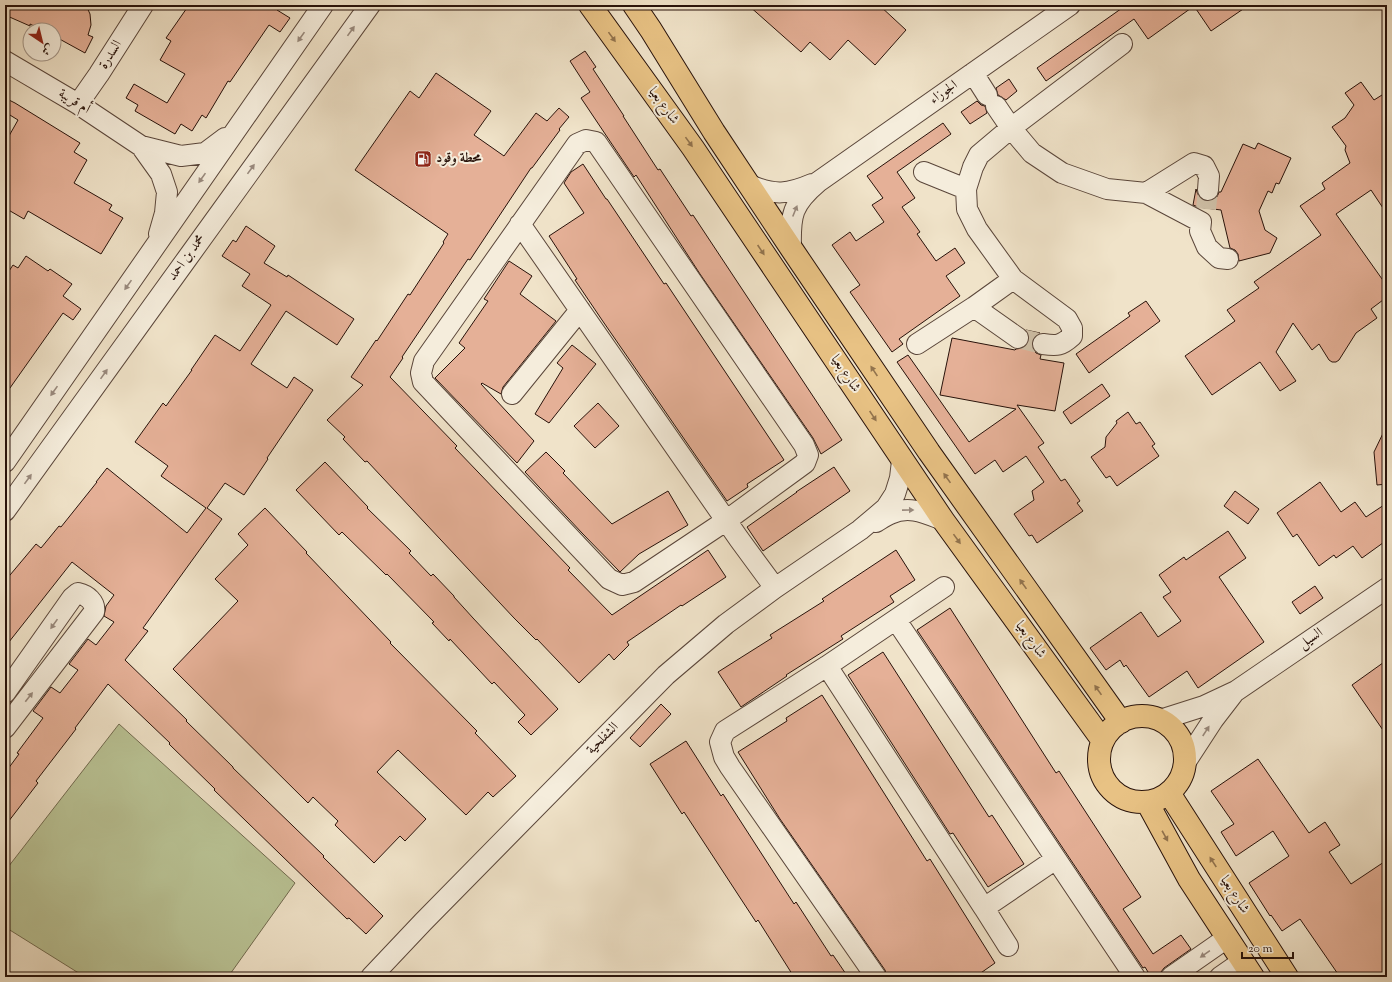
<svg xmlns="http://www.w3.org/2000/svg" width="1392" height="982" font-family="'Sorts Mill Goudy',Amiri,serif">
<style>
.green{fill:#bac496;stroke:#716b50}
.building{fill:#e5b097;stroke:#28120a}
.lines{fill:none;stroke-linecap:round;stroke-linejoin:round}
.minor-tunnel{stroke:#d2c4ac;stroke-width:20;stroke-dasharray:20 10;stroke-linecap:butt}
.minor-casing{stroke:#5a463a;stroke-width:22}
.major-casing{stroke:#28120a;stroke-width:24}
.minor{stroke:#f5eddc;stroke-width:20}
.major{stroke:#e8c284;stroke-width:22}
.oneway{fill:#998a7e}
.oneway2{fill:#92734d}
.labels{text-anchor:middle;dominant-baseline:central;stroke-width:4;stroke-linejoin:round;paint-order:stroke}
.street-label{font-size:14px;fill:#28120a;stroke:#f5eddc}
.poi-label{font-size:14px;font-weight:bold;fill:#28120a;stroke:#f5eddc;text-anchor:start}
</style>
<rect width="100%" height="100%" fill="#f0e3c9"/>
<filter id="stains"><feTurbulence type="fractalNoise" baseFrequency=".005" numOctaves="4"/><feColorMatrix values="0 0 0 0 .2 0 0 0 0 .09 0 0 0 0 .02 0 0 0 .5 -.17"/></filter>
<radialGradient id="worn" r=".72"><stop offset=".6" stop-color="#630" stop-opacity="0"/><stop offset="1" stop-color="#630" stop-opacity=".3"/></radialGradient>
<path class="green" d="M119,724L295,883L228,977H85L5,927V871Z"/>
<path class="building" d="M5,5H86L90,14L91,25L88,35L93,37L85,53L54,36V30H42L30,24V26L5,15Z
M189,5H280L277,10L290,18L280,32L269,25L230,82L228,81L206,118L202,115L192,131L181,124L175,134L135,111L138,105L126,98L134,84L167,103L185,74L160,60L171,41L166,38Z
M748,5H879L906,30L875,65L848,40L830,60L810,42L801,52Z
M1124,5H1249L1211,31L1194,6L1148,39L1134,19L1046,81L1037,68L1125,6Z
M585,51L596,67L593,69L624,116H623L658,170L660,169L691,216L693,215L842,440L821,454L813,438L700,274L636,175L634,177L581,98L590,92L570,61Z
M436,73L491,111L474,135L504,156L536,113L547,121L559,108L569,117L559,129L560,130L532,168H531L470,260L468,259L402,357L403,358L390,377L457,446L455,448L570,568L568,570L612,615L708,550L726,577L682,606L681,605L627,642L629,645L614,660L609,654L579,683L537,639L536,640L514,618L367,461L365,462L343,439L345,437L327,420L363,385L351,377L376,340L377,341L408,294L410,295L444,243L443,242L448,234L355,170L410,91L419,98Z
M1009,79L1017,91L1006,100L998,95L996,88Z
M1361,82L1374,100L1382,95L1387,102V214L1371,190L1336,214L1387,286V297L1371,309L1377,318L1356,333L1339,360L1336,362H1332L1329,360L1319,344L1312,350L1293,323L1276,352L1296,381L1280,391L1260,362L1212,395L1185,356L1235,321L1227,310L1259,288L1254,282L1321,235L1300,206L1325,189L1322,183L1350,163L1345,150L1346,146L1332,127L1345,118L1354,105L1345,93Z
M5,98L15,103L80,143L74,152L87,160L74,183L112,205L109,210L123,218L101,254L28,211L24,219L5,208V143L18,120L5,112Z
M977,101L981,105L985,106L987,113L970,124L961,112Z
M943,123L951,134L897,172L915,198L902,207L920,232L917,234L936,261L955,248L965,263L946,276L960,296L899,339L903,344L892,352L850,292L860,285L832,245L850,232L856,241L884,222L872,205L883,198L867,176Z
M1258,143L1291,158L1279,184L1276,183L1272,193L1268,191L1259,211L1265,230L1277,238L1270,253L1239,261L1238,254L1235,250L1230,248L1221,210L1198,207L1193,205L1196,189L1198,195L1202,200L1208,201L1213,200L1217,197L1219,192H1221L1243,144L1255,149Z
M583,164L606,199H607L664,284L666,283L784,460L747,484L748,487L727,501L602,320L575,280L577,279L549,236L584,213L564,183L571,172Z
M246,226L275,246L264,263L287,277L288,275L354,319L337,345L286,311L251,364L287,388L294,377L313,390L267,458L268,459L244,495L225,483L207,508L222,519L143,628L148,631L125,660L187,720L186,721L233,767V768L324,856L323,857L383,916L366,934L349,918L347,919L214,790L215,789L169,744L170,743L108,684L75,728L76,729L36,781L38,783L5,826V773L19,754L17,753L43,718L33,711L51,687L60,693L78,670L69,664L88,639L96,645L114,622L104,616L106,606L114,595L72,562L5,647V581L36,544L41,548L59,526L61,527L97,482H96L107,468L187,533L206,508L161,476L168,466L135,442L163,403L166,406L192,370H191L215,335L240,351L271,305L242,286L250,274L222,256L233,240L236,242Z
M26,256L48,271L50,269L72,284L63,296L81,309L73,320L63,313L5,395V277L13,265L18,268Z
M509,261L532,276L520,294L556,321L503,387L501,394L482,383L481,384L534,441L517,463L435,378L465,348L459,343L488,301L484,299Z
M1146,301L1160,321L1089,373L1076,354L1130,316L1128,313Z
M1026,330L1040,333L1034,337L1032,343L1033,349L1036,353L1041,355L1040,359L1064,363L1055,411L1017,405L1044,443L1038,447L1061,481L1065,479L1080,501L1077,503L1083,511L1037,543L1032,535L1029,536L1014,514L1034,500L1032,491L1044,482L1026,456L1003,472L995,460L975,474L897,362L908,355L969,442L1016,409L940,395L952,338L1015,350L1016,349L1023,348L1028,344L1029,339V334Z
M572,345L596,364L549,423L535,414L563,368L557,363Z
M1102,384L1110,396L1071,424L1063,412Z
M598,403L619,426L595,448L574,426Z
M1128,412L1136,424L1140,422L1155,444L1152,446L1159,456L1117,486L1110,476L1106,478L1091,457L1105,447L1106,437L1117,423L1116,421Z
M1387,425V484L1377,485L1374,452Z
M546,452L565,471L563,473L612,524L668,491L688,525L639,554L620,572L619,571L582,533L525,472Z
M325,462L368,507L367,508L411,551L409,553L431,576L433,574L454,596V597L473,618L558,709L531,735L518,722L525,715L494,682L492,684L450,639L449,641L432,623L434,622L387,574L386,575L342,532L339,535L296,490Z
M834,467L850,491L763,551L747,527L797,492H796Z
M1320,482L1341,512L1355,502L1366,517L1387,503V540L1362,558L1353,546L1336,558L1334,555L1319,566L1297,534L1293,537L1277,513Z
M1235,491L1259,509L1248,524L1224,506Z
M265,508L307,552L306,553L391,642L390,643L477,731L475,733L516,776L493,797L488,792L466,815L398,750L377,772L426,819L405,841L400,836L374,863L335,825L338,821L313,797L308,803L173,669L238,601L215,579L248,545L238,534Z
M1228,531L1246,558L1219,577L1264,642L1198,688L1187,671L1149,697L1126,665L1124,667L1120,660L1106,670L1090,648L1141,612L1158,637L1181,621L1163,597L1171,592L1159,575L1184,557L1186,560Z
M896,550L915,580L890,596L894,602L841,636L843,639L786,675L787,676L741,707L718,672L772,638L770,635L824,601L822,599Z
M1315,586L1323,598L1300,614L1292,602Z
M950,608L1056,773L1059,771L1141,897L1123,909L1153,954L1181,935L1191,949L1164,968L1161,972L1160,977H1151L1145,967L1143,968L917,630Z
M883,652L989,817L992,815L1024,864L988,887L953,833L950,834L848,675Z
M1387,660V736L1352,685Z
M822,695L927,861L930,859L995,963L975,977H887L885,970L780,819L738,752L787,721L786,718Z
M661,704L671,714L640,747L630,738Z
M686,741L721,796L723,794L794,904L796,902L831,956L833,955L848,977H794L758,920L756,922L684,812L682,814L650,764Z
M1258,759L1309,833L1325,822L1340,845L1329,852L1351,884L1387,860V977H1340L1300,919L1282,931L1271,915L1270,916L1249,883L1289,856L1273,831L1236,856L1221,832L1234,824L1211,791Z"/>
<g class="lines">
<path class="minor-tunnel" d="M1206,209L1208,190
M1018,338L1043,344"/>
<defs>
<path id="minor" d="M5,61L78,104L141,146L161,174L167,192L165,213L159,234
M973,73L987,95
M78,104L99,74L143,5
M996,106L1011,128L1032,153L1062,173L1107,189L1146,193L1201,222L1200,231L1207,247L1219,258L1228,259
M586,140L596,142L804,445L808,455L805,463L727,520L634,582L622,585L609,579L423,382L421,373L424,361L577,144Z
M141,146L181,156L205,153L225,138
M924,172L966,189
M750,185C774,196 789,194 812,184
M1146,193L1194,163L1204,166L1209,176L1208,190
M520,224L739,539L775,588
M791,248C790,215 792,204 818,182L1070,5
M1013,279L977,229L967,209L966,189L973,167L979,155L1011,128L1122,44
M974,307L1018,338
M917,344L974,307L1013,279L1067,319L1072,328V336C1061,346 1057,346 1043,344
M512,394L580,310
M5,462L323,5
M5,511C128,343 247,173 370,5
M876,522C881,519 885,516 890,514C909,505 925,513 943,520
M896,620L1135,977
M827,666L984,908L1056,859
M5,693L72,598L78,593C87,595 96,602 94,612L5,728
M1160,720L1204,706L1236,691L1387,588
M1185,763L1213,720L1233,694
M984,908L1008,946
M371,977L423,922L666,675L726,624L775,588L860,530L886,508L895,494L900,478L902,461
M876,977L730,767L724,757L720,742L725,731L827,666L944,587
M1171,977L1227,938
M1220,977L1243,961"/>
<path id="major" d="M590,5L693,148L943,520L1103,741
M634,5L651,30L714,132L791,248L929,452L1121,722
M1099 759a43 43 0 1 1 86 0a43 43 0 1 1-86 0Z
M1169,793L1287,977
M1147,802L1189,879L1253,977"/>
</defs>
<use href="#minor" class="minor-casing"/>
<use href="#major" class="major-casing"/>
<use href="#minor" class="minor"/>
<use href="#major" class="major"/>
</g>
<defs><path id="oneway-solid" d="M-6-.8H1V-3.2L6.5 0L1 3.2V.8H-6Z"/></defs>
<g class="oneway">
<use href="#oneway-solid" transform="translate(351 31) rotate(-54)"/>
<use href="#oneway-solid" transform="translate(301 37) rotate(125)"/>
<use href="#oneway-solid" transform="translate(251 169) rotate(-54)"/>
<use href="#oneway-solid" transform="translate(202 178) rotate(125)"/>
<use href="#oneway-solid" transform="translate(795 211) rotate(-68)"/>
<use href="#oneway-solid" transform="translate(128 285) rotate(125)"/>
<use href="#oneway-solid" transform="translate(104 374) rotate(-55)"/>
<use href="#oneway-solid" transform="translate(54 391) rotate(125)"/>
<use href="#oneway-solid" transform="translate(28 479) rotate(-54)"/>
<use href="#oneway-solid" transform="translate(908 510) rotate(-1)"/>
<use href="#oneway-solid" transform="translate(54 624) rotate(125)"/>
<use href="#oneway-solid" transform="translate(29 697) rotate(-52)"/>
<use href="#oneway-solid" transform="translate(1206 731) rotate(-57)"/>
<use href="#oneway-solid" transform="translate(1205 954) rotate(145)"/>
</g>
<g class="oneway2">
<use href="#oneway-solid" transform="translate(612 37) rotate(54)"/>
<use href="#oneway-solid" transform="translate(689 142) rotate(54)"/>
<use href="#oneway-solid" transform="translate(761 250) rotate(56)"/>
<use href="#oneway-solid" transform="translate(874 371) rotate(-124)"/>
<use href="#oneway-solid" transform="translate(873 416) rotate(56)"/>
<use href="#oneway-solid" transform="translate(947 478) rotate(-125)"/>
<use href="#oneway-solid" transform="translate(957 539) rotate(54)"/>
<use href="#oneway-solid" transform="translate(1023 584) rotate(-125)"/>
<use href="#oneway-solid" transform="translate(1098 690) rotate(-125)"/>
<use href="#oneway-solid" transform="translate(1165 836) rotate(61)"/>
<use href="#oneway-solid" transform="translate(1213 862) rotate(-123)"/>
</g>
<defs>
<symbol id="fuel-square" viewBox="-11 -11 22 22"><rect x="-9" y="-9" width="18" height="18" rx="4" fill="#8f2418" stroke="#f5eddc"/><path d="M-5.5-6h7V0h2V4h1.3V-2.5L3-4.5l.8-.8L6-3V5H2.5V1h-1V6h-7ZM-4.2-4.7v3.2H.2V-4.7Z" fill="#fff"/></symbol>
</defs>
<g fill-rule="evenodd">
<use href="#fuel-square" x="413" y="149" width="20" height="20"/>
</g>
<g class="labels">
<g class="street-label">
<text transform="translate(111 55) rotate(-58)">السدرة</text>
<text transform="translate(944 93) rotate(-35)">الجوزاء</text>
<text transform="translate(74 102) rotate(32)">أم قريبة</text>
<text transform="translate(663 106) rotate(54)">شارع بعيا</text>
<text transform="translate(187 258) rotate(-54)">محمد بن احمد</text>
<text transform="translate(845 374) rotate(56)">شارع بعيا</text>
<text transform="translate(1311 639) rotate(-34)">السيل</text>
<text transform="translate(1030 640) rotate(54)">شارع بعيا</text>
<text transform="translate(603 739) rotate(-45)">الشفلحية</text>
<text transform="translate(1234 895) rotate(57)">شارع بعيا</text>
</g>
<g class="poi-label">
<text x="436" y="159">محطة وقود</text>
</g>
</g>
<rect width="1392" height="982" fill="none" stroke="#f0e3c9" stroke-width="20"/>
<rect x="6" y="6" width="1380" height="970" fill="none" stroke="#28120a" stroke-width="2"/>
<rect x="10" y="10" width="1372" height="962" fill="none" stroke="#28120a"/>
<g transform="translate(42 42) rotate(145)"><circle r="19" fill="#f5eddc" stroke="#a39588"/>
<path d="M0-3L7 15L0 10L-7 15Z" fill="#8f2418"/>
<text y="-6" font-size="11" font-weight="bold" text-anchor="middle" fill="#28120a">ش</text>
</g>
<path d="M1242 952v6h51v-6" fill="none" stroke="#28120a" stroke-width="2"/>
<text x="1248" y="952" font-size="12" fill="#28120a" stroke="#f5eddc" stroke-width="3" paint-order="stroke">20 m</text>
<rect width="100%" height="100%" filter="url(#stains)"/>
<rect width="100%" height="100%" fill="url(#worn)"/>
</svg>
